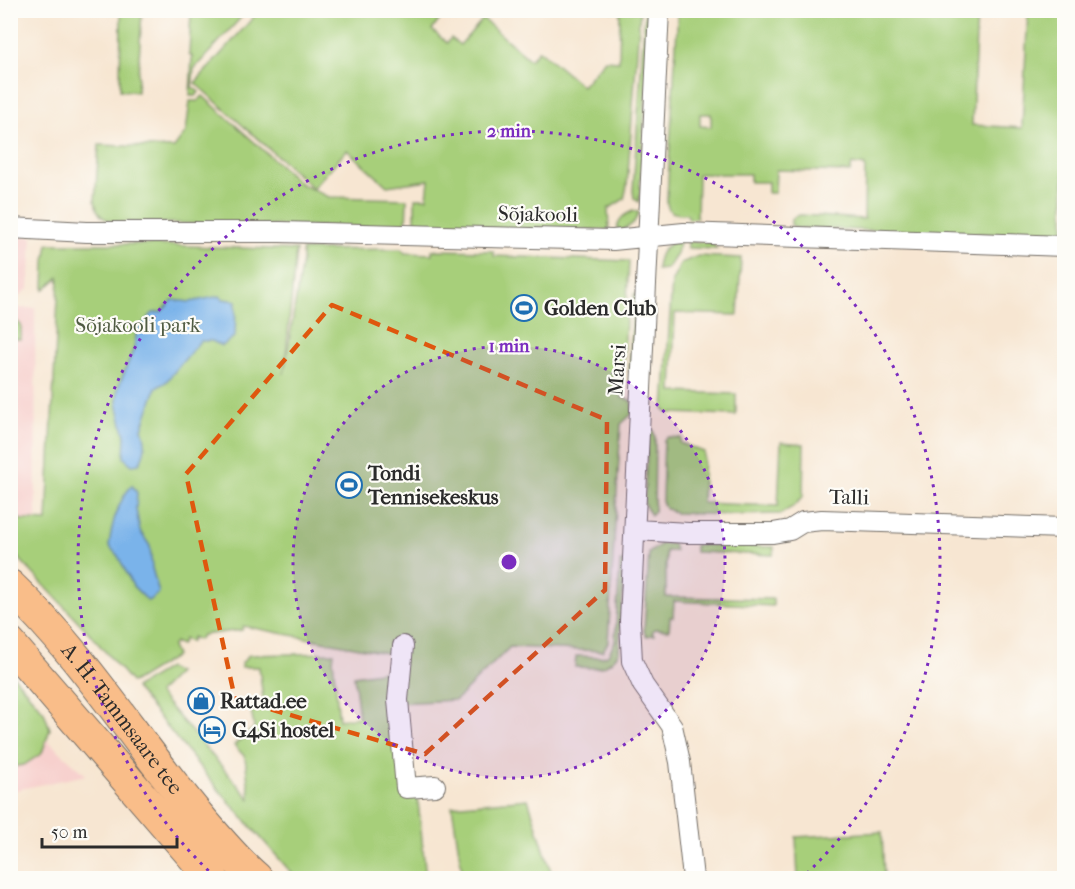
<svg xmlns="http://www.w3.org/2000/svg" width="1075" height="889" font-family="'IM FELL French Canon',serif">
<style>
.built{fill:#f7d0cd}
.green{fill:#a7cf7a;stroke:#697d52;stroke-width:1.5;fill-rule:evenodd}
.water{fill:#7ab3ea;stroke:#526f8a;stroke-width:1.5}
.lines{fill:none;stroke-linecap:round;stroke-linejoin:round}
.minor-casing{stroke:#726c65;stroke-width:22}
.primary-casing{stroke:#726c65;stroke-width:34}
.minor{stroke:#fff;stroke-width:20}
.primary{stroke:#f9bd89;stroke-width:32}
.marked{fill:none;stroke:#df570e;stroke-width:4.5;stroke-dasharray:12 8;stroke-linejoin:round}
.ring{fill:none;stroke:#7b2cbf;stroke-width:3;stroke-dasharray:3 6}
.labels{text-anchor:middle;dominant-baseline:central;stroke-width:4.5;stroke-linejoin:round;paint-order:stroke}
.street-label{font-size:21px;fill:#2b2b2b;stroke:#fdfcf7}
.poi-label{font-size:21px;font-weight:bold;fill:#2b2b2b;stroke:#fdfcf7;text-anchor:start}
.park-label{font-size:21px;fill:#505c43;stroke:#fdfcf7}
.centre{fill:#7b2cbf;stroke:#fdfcf7;stroke-width:3}
.ring-label{font-size:18px;text-anchor:middle;font-weight:bold;fill:#7b2cbf;stroke:#fdfcf7;stroke-width:4.5;stroke-linejoin:round;paint-order:stroke}
</style>
<rect width="100%" height="100%" fill="#fdfcf7"/>
<filter id="ink" filterUnits="userSpaceOnUse"><feTurbulence type="fractalNoise" baseFrequency=".0167" numOctaves="2"/><feDisplacementMap in="SourceGraphic" scale="12" xChannelSelector="R" yChannelSelector="G"/><feConvolveMatrix kernelMatrix="1 2 1 2 8 2 1 2 1" color-interpolation-filters="sRGB"/></filter>
<filter id="wash" filterUnits="userSpaceOnUse"><feTurbulence type="fractalNoise" baseFrequency=".008" numOctaves="4" result="noise"/><feDisplacementMap in="SourceGraphic" scale="24" xChannelSelector="R" yChannelSelector="G"/><feGaussianBlur stdDeviation="1.35" result="paint"/><feColorMatrix in="noise" values="0 0 0 0 0 0 0 0 0 0 0 0 0 0 0 0 0 1.4 0 .05"/><feComposite in="paint" operator="in"/></filter>
<g filter="url(#wash)">
<rect width="100%" height="100%" fill="#f7e6d2"/>
<path class="built" d="M10,236L32,237L29,288L15,300H11Z
M10,308H35L36,525L11,526Z
M11,708L86,775L11,791Z"/>
<path class="green" d="M447,10L432,30L447,43L451,38L460,45L483,19L530,60L539,50L582,86L605,60L619,61L620,11H611H640L627,186L624,199L608,209L609,230L415,229V198H427L429,180L387,186L347,150L313,188L195,83L259,11Z
M121,11H142L137,92L120,90Z
M191,11H247L194,69L192,87L199,92L196,96H190L192,56L189,55Z
M645,11H651L639,202L634,198L633,191Z
M678,11H977L972,125L1022,128L1028,11H1064V236L797,228L791,225V221L795,216L801,215L864,219L865,166L852,164L850,172L776,170L775,193H768V182H750V174H698L697,218L689,219L687,214C672,214 666,213 667,197ZM700,114H711V127L700,126Z
M203,96L301,184L329,197L407,199L406,228L120,222C105,221 97,217 95,201L99,145L174,148L186,132L190,101H198Z
M633,211L639,212C635,224 629,228 617,231C617,220 623,215 633,211Z
M673,242H679L677,254L667,269L657,270C658,256 661,249 673,242Z
M687,242H711L717,249L688,248Z
M48,244H137L296,250L284,374L302,260V250L401,249L405,253L432,254V250L493,251L494,256L629,261L622,398L630,400L632,404L633,413L621,424L608,642L603,651L510,647L456,700L395,703L417,792L426,878H296L218,789L135,688L168,668L178,673L158,693L250,799L245,757L234,745L254,728L251,709L264,707L259,667H241L242,663L249,655L334,653L333,660L339,720L359,717L354,676L392,670L391,654L243,626L242,630L202,635L199,640L192,637L191,642L184,639L181,645L175,642L172,647L176,656L132,683L90,634L11,550V519L47,521L59,277L44,290L45,261Z
M698,256L741,258L738,315L675,313L672,392L736,394V415L668,413L664,409L672,281L681,263Z
M634,294H637L635,366L631,371H629Z
M14,319L21,325V339H11V331H14Z
M653,430L655,437L654,512L651,515L644,504L648,437Z
M668,437L681,438L680,443L704,452L702,503L778,506L781,442L804,444L803,497L794,506L781,514L736,515L675,513L665,508L662,501L664,440Z
M661,544H673L675,551H666V597L773,599V606L674,601L673,617H670L669,630L655,629L652,632L654,635L646,636L644,631L649,553Z
M695,545H702L774,547L773,555L695,552Z
M620,562H625L619,652C607,671 595,668 575,667L576,656L602,657L608,655L615,641Z
M11,673L44,712L50,729L42,753L24,765L11,767Z
M528,799L553,878H463L452,806Z
M882,832L884,878H798L796,837Z"/>
<path class="water" d="M220,296L223,299L236,301L235,336L222,346L212,341H200L166,382L156,388L142,429C147,442 146,452 139,464L132,465L124,458L125,436L117,403L118,388L134,348L137,330L153,313L161,312L173,300L190,302Z
M132,485L137,493L136,509L140,531L150,546L152,568L159,593L148,601L133,586L118,556L109,546C112,523 117,503 132,485Z"/>
</g>
<g filter="url(#ink)">
<g class="lines">
<defs>
<path id="minor" d="M659,10L630,621L632,661L643,685L672,726L680,762L693,878
M10,228L87,232H280L613,240L684,233L1064,246
M636,530L688,533H773L790,530L803,522L822,520L1064,528
M403,646L398,700L406,788L435,786"/>
<g id="primary">
<path id="s1" d="M10,586C83,655 136,742 200,818C218,839 235,860 256,878"/>
<path d="M10,644L212,878"/>
</g>
</defs>
<use href="#minor" class="minor-casing"/>
<use href="#primary" class="primary-casing"/>
<use href="#minor" class="minor"/>
<use href="#primary" class="primary"/>
</g>
</g>
<path class="marked" d="M332,305L607,420L605,590L425,754L235,699L186,474Z"/>
<circle cx="509" cy="562" r="216" fill="#7b2cbf" fill-opacity=".12"/>
<g class="ring">
<circle cx="509" cy="562" r="216"/>
<path d="M215 877A431 431 0 1 1 803 877"/>
</g>
<defs>
<symbol id="stadium-ring" viewBox="-11 -11 22 22"><circle r="9.5" fill="#fdfcf7" stroke="#1f6fb2" stroke-width="1.5"/><path d="M0-5a6.5 5 0 1 0 0 10a6.5 5 0 1 0 0-10ZM-3.5-1.8h7v3.6h-7Z" fill="#1f6fb2"/></symbol>
<symbol id="shop-ring" viewBox="-11 -11 22 22"><circle r="9.5" fill="#fdfcf7" stroke="#1f6fb2" stroke-width="1.5"/><path d="M-5-2.5h2.3a2.7 3.5 0 0 1 5.4 0H5L5.5 6h-11ZM-1.5-2.5h3a1.5 2.3 0 0 0-3 0Z" fill="#1f6fb2"/></symbol>
<symbol id="hotel-ring" viewBox="-11 -11 22 22"><circle r="9.5" fill="#fdfcf7" stroke="#1f6fb2" stroke-width="1.5"/><path d="M-6-4.5h1.5V1H6V5H4.5V3h-9V5H-6ZM-4 0a1.8 1.8 0 1 1 3.6 0ZM.5 0V-2.5h3Q6-2.5 6 0Z" fill="#1f6fb2"/></symbol>
</defs>
<g fill-rule="evenodd">
<use href="#stadium-ring" x="509" y="293" width="30" height="30"/>
<use href="#stadium-ring" x="334" y="470" width="30" height="30"/>
<use href="#shop-ring" x="186" y="686" width="30" height="30"/>
<use href="#hotel-ring" x="197" y="715" width="30" height="30"/>
</g>
<g class="labels">
<g class="street-label">
<text transform="translate(538 214) rotate(1)">Sõjakooli</text>
<text transform="translate(617 370) rotate(-86)">Marsi</text>
<text transform="translate(849 497) rotate(1)">Talli</text>
<text stroke="none"><textPath href="#s1" startOffset="174">A. H. Tammsaare tee</textPath></text>
</g>
<g class="poi-label">
<text x="544" y="308">Golden Club</text>
<text x="368" y="473">Tondi<tspan x="368" dy="24">Tennisekeskus</tspan></text>
<text x="220" y="701">Rattad.ee</text>
<text x="232" y="730">G4Si hostel</text>
</g>
<g class="park-label">
<text x="138" y="325">Sõjakooli park</text>
</g>
</g>
<circle cx="509" cy="562" r="9" class="centre"/>
<g class="ring-label">
<text x="509" y="137">2 min</text>
<text x="509" y="352">1 min</text>
</g>
<rect width="1075" height="889" fill="none" stroke="#fdfcf7" stroke-width="36"/>
<path d="M42 838v9h135v-9" fill="none" stroke="#2b2b2b" stroke-width="3"/>
<text x="51" y="838" font-size="18" fill="#2b2b2b" stroke="#fdfcf7" stroke-width="4.5" paint-order="stroke">50 m</text>
</svg>
